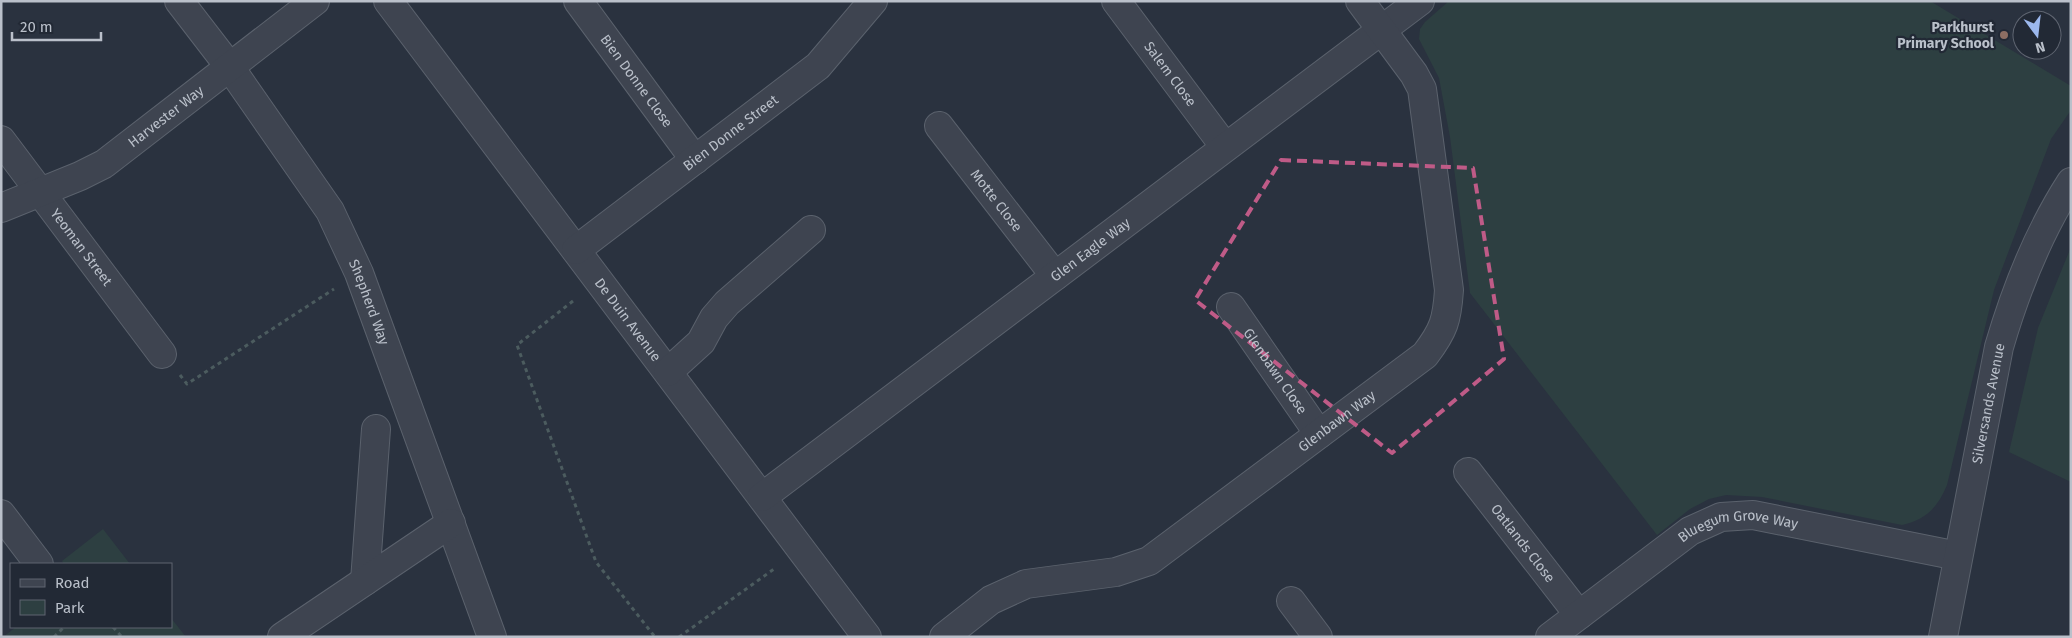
<svg xmlns="http://www.w3.org/2000/svg" width="2072" height="638" font-family="'Fira Sans',sans-serif">
<style>
.green{fill:#2d3f41}
.lines{fill:none;stroke-linecap:round;stroke-linejoin:round}
.minor-casing{stroke:#5b626d;stroke-width:30}
.path{stroke:#4c5c5f;stroke-width:3;stroke-dasharray:4 4;stroke-linecap:butt}
.minor{stroke:#3e4450;stroke-width:28}
.marked{fill:none;stroke:#bf5b87;stroke-width:4;stroke-dasharray:10 6;stroke-linejoin:round}
.education-dot{fill:#8d6e63;stroke:#222935;stroke-width:2}
.labels{text-anchor:middle;dominant-baseline:central;stroke-width:4.5;stroke-linejoin:round;paint-order:stroke}
.poi-label{font-size:14px;font-weight:bold;fill:#bac0ca;stroke:#222935;text-anchor:end}
.street-label{font-size:14px;fill:#bac0ca;stroke:#222935}
</style>
<rect width="100%" height="100%" fill="#2a323f"/>
<path class="green" d="M1449,1H1930L2071,86V110L2051,139L1994,290L1947,485C1938,507 1926,520 1902,525L1762,497L1726,495L1709,499L1690,509L1657,535L1470,293L1450,137L1439,78L1419,39L1420,29L1425,22Z
M2071,247V482L2009,452L2038,328Z
M103,529L130,564H64L62,561Z
M171,618L186,637H3L16,627H171Z"/>
<g class="lines">
<defs>
<g id="minor">
<path id="s1" d="M179,1L229,66L330,211L359,273L492,637"/>
<path id="s2" d="M388,1L867,637"/>
<path id="s3" d="M578,1L695,160"/>
<path id="s4" d="M1116,1L1225,147"/>
<path id="s5" d="M939,126L1055,276"/>
<path id="s6" d="M1,140L162,354"/>
<path id="s7" d="M1,208L80,176L104,164L315,1"/>
<path id="s8" d="M576,250L818,66L873,1"/>
<path id="s9" d="M1231,307L1319,434"/>
<path d="M668,372L701,342L714,318L727,303L811,230"/>
<path id="s10" d="M1468,472L1579,615"/>
<path id="s11" d="M762,497L1420,1"/>
<path d="M1,514L39,564"/>
<path d="M365,581L376,429"/>
<path d="M1291,601L1318,637"/>
<path d="M282,637L451,523"/>
<path id="s12" d="M944,637L991,600L1026,584L1116,572L1149,561L1425,355C1444,330 1447,320 1449,290L1422,89L1414,74L1360,1"/>
<path id="s13" d="M1550,637L1690,531L1721,517L1753,515L1958,556"/>
<path id="s14" d="M1943,637L1999,347C2016,289 2038,233 2071,182"/>
</g>
</defs>
<use href="#minor" class="minor-casing"/>
<path class="path" d="M573,301L517,345L596,562L655,637
M180,375L187,384L334,289
M113,627L122,637
M54,637L64,627
M679,637L774,569"/>
<use href="#minor" class="minor"/>
</g>
<path class="marked" d="M1281,160L1473,168L1504,359L1392,453L1195,300Z"/>
<circle class="education-dot" cx="2004" cy="35" r="5"/>
<g class="labels">
<g class="poi-label">
<text x="1994" y="27">Parkhurst<tspan x="1994" dy="16">Primary School</tspan></text>
</g>
<g class="street-label">
<text stroke="none"><textPath href="#s4" startOffset="91">Salem Close</textPath></text>
<text stroke="none"><textPath href="#s3" startOffset="99">Bien Donne Close</textPath></text>
<text stroke="none"><textPath href="#s7" startOffset="190">Harvester Way</textPath></text>
<text stroke="none"><textPath href="#s8" startOffset="194">Bien Donne Street</textPath></text>
<text stroke="none"><textPath href="#s5" startOffset="94">Motte Close</textPath></text>
<text stroke="none"><textPath href="#s6" startOffset="134">Yeoman Street</textPath></text>
<text stroke="none"><textPath href="#s11" startOffset="411">Glen Eagle Way</textPath></text>
<text stroke="none"><textPath href="#s1" startOffset="358">Shepherd Way</textPath></text>
<text stroke="none"><textPath href="#s2" startOffset="399">De Duin Avenue</textPath></text>
<text stroke="none"><textPath href="#s9" startOffset="78">Glenbawn Close</textPath></text>
<text stroke="none"><textPath href="#s14" startOffset="238">Silversands Avenue</textPath></text>
<text stroke="none"><textPath href="#s12" startOffset="458">Glenbawn Way</textPath></text>
<text stroke="none"><textPath href="#s13" startOffset="225">Bluegum Grove Way</textPath></text>
<text stroke="none"><textPath href="#s10" startOffset="90">Oatlands Close</textPath></text>
</g>
</g>
<rect width="2072" height="638" fill="none" stroke="#bac0ca" stroke-width="5"/>
<rect x="10" y="563" width="162" height="65" fill="#222935" stroke="#5f6571"/>
<rect x="20" y="579" width="25" height="8" fill="#3e4450" stroke="#5f6571"/>
<text x="55" y="588" font-size="15" fill="#bac0ca">Road</text>
<rect x="20" y="600" width="25" height="15" fill="#2d3f41" stroke="#5f6571"/>
<text x="55" y="613" font-size="15" fill="#bac0ca">Park</text>
<g transform="translate(2037 35) rotate(165)"><circle r="24" fill="#222935" stroke="#5f6571"/>
<path d="M0-4L9 19L0 12L-9 19Z" fill="#9cb8ed"/>
<text y="-8" font-size="14" font-weight="bold" text-anchor="middle" fill="#bac0ca">N</text>
</g>
<path d="M12 32v8h89v-8" fill="none" stroke="#bac0ca" stroke-width="2.5"/>
<text x="20" y="32" font-size="15" fill="#bac0ca" stroke="#222935" stroke-width="4" paint-order="stroke">20 m</text>
</svg>
